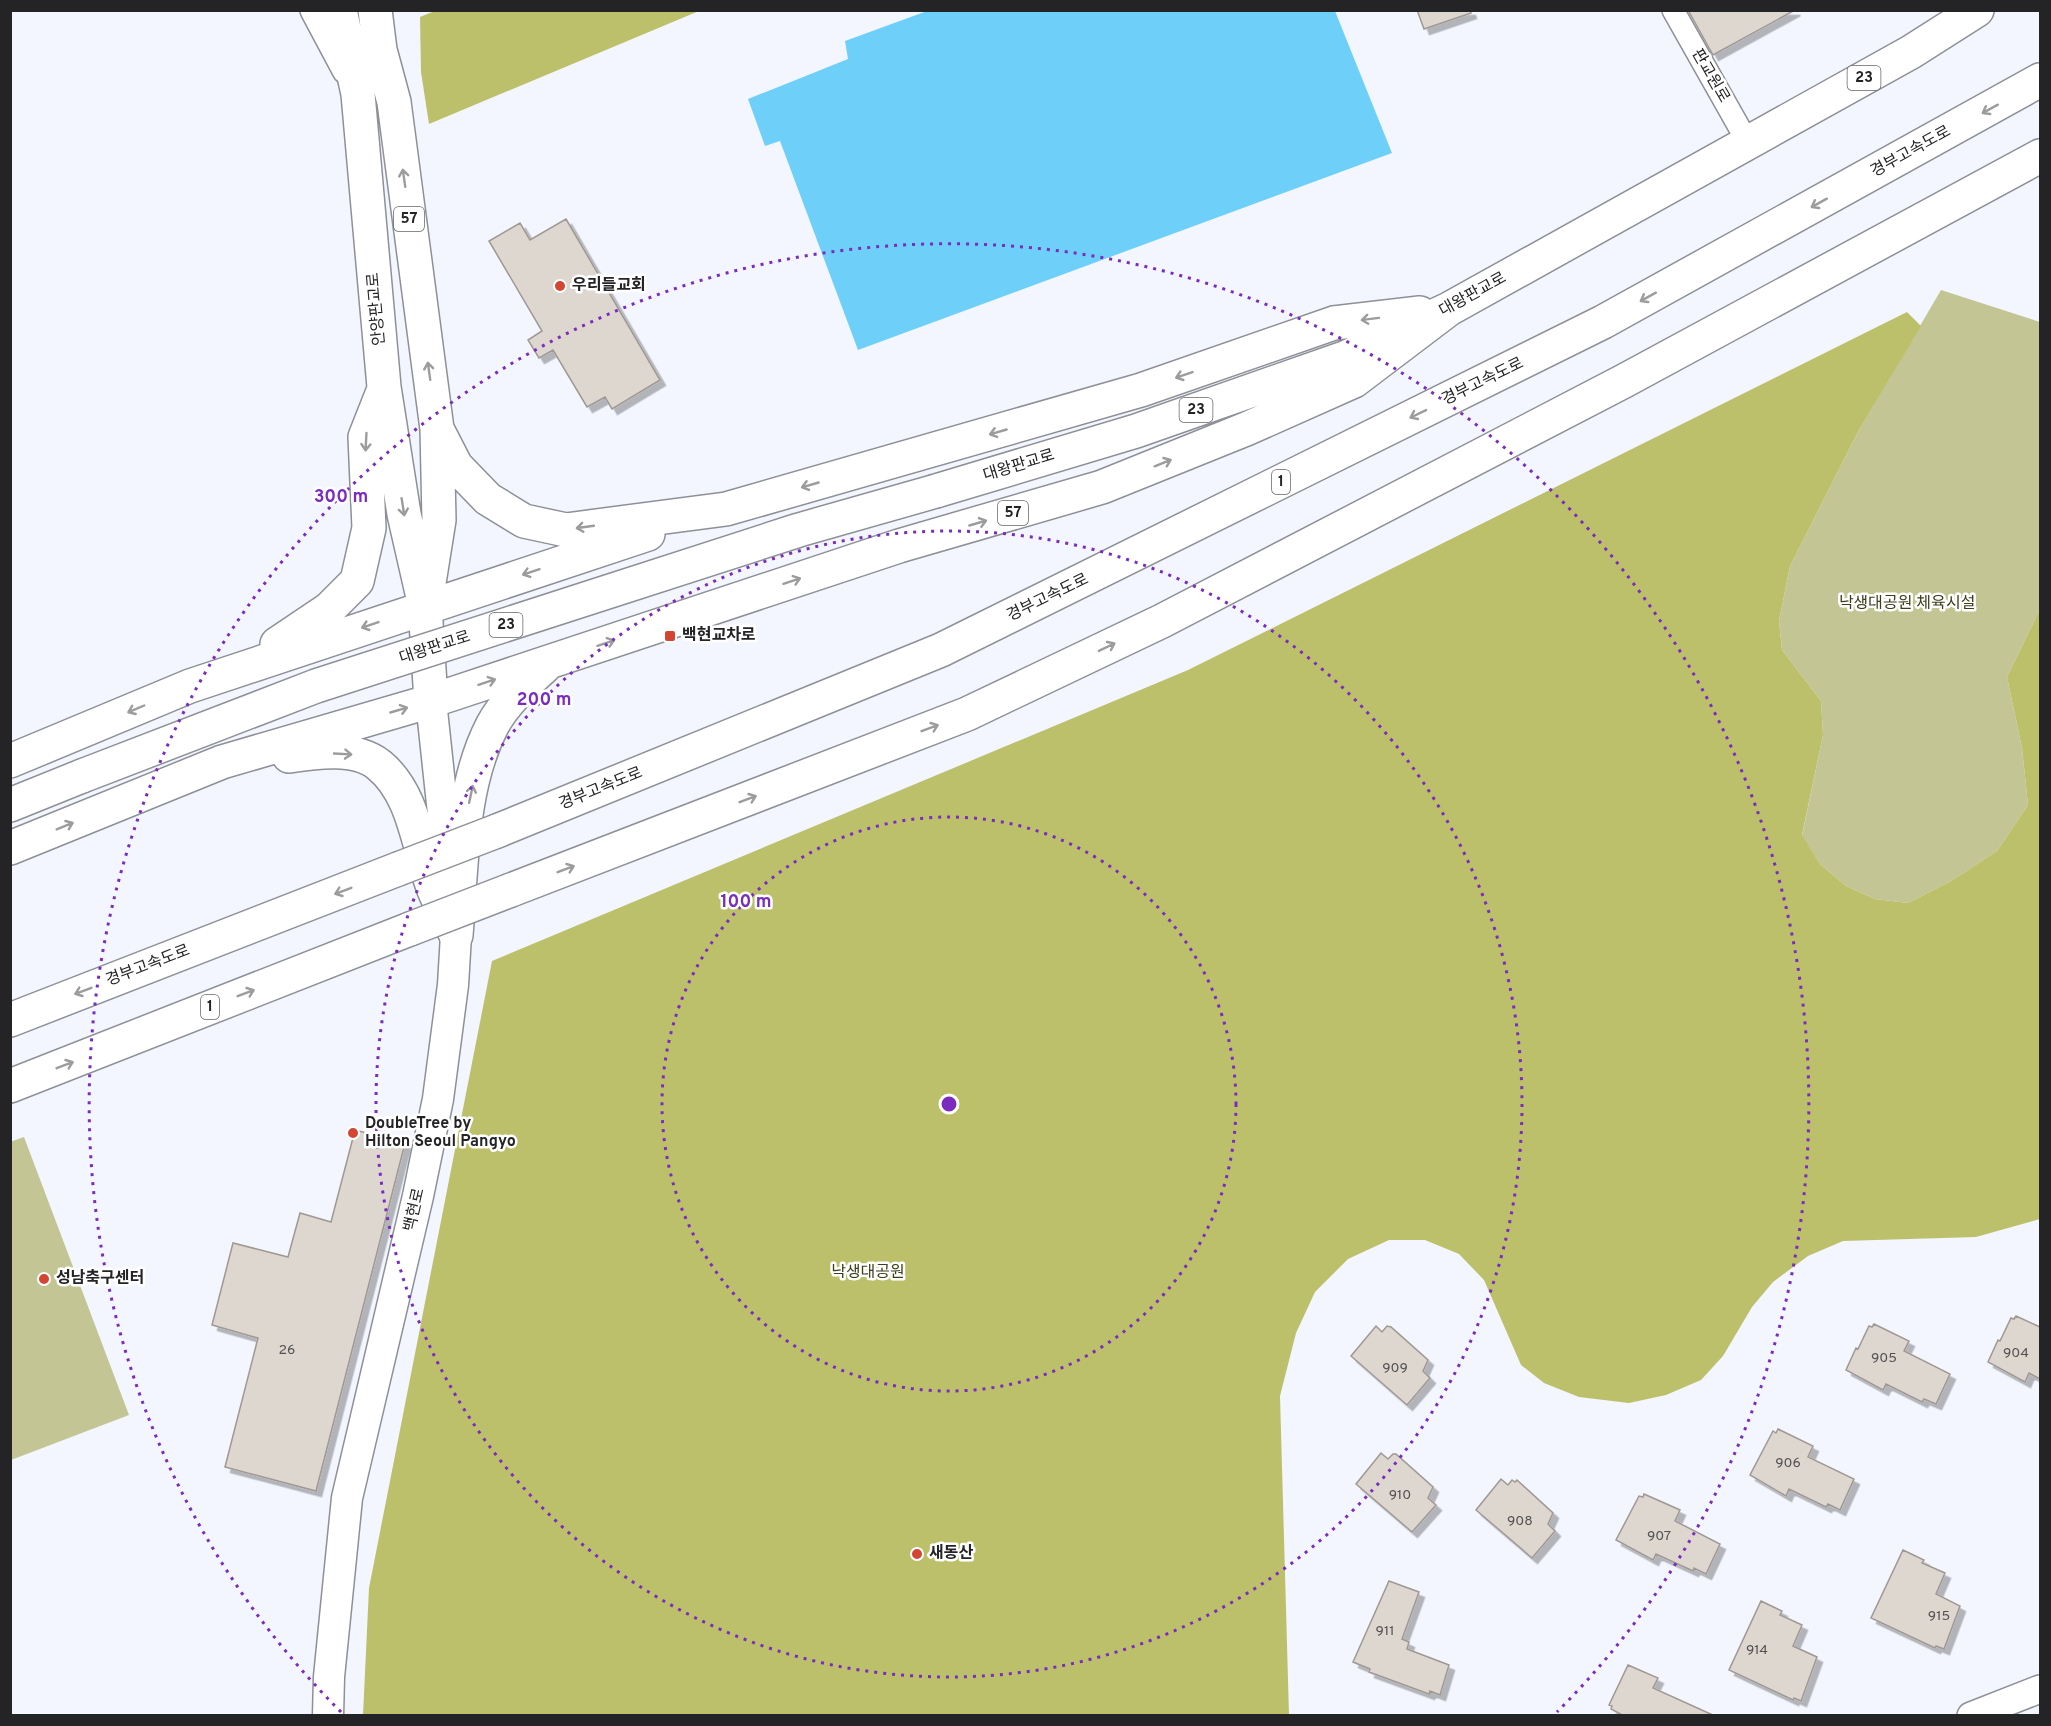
<svg xmlns="http://www.w3.org/2000/svg" width="2051" height="1726" font-family="Overpass,'Noto Sans KR',sans-serif">
<style>
.green{fill:#c3c694}
.forest{fill:#bcc06b}
.water{fill:#6ed0f9}
.building{fill:#ddd7d0;stroke:#9f9893;stroke-width:1.5;filter:url(#shadow)}
.lines{fill:none;stroke-linecap:round;stroke-linejoin:round}
.minor-casing{stroke:#8d9097;stroke-width:24}
.tertiary-casing{stroke:#8d9097;stroke-width:30}
.secondary-casing{stroke:#8d9097;stroke-width:33}
.primary-casing{stroke:#8d9097;stroke-width:36}
.motorway-casing{stroke:#8d9097;stroke-width:36}
.minor{stroke:#fff;stroke-width:21}
.tertiary{stroke:#fff;stroke-width:27}
.secondary{stroke:#fff;stroke-width:30}
.primary{stroke:#fff;stroke-width:33}
.motorway{stroke:#fff;stroke-width:33}
.primary-bridge-casing{stroke:#8d9097;stroke-width:36;stroke-linecap:butt}
.motorway-bridge-casing{stroke:#8d9097;stroke-width:36;stroke-linecap:butt}
.primary-bridge{stroke:#fff;stroke-width:33}
.motorway-bridge{stroke:#fff;stroke-width:33}
.oneway{stroke:#9c9c9e}
.ring{fill:none;stroke:#7b2cbf;stroke-width:3;stroke-dasharray:3 6}
.poi-dot{fill:#d34633;stroke:#fff;stroke-width:2}
.labels{text-anchor:middle;dominant-baseline:central;stroke-width:5;stroke-linejoin:round;paint-order:stroke}
.number-label{font-size:14px;fill:#525151}
.shield{fill:#fff;stroke:#666668;stroke-width:1.5}
.shield-label{font-size:15px;font-weight:bold;fill:#242427}
.street-label{font-size:16px;fill:#242427;stroke:#fff}
.poi-label{font-size:16px;font-weight:bold;fill:#242427;stroke:#fff;text-anchor:start}
.park-label{font-size:16px;fill:#3d3e1a;stroke:#fff}
.centre{fill:#7b2cbf;stroke:#fff;stroke-width:3}
.ring-label{font-size:18px;text-anchor:middle;font-weight:bold;fill:#7b2cbf;stroke:#fff;stroke-width:5;stroke-linejoin:round;paint-order:stroke}
</style>
<defs>
<filter id="shadow"><feDropShadow dx="5.5" dy="5.5" stdDeviation="0" flood-color="#0004"/></filter>
</defs>
<rect width="100%" height="100%" fill="#f3f6fe"/>
<path class="green" d="M1941,290L2040,322V609L2007,677L2022,748L2028,805L1997,851L1951,881L1908,903L1875,899L1846,886L1820,864L1802,836L1823,735L1821,701L1782,650L1779,621L1790,566L1859,430Z
M24,1137L129,1415L11,1460L10,1142Z"/>
<path class="forest" d="M437,10H699V11L429,124L421,72L420,17Z
M1907,312L1921,326L1859,430L1790,566L1779,621L1782,650L1821,701L1823,735L1802,835L1820,864L1846,886L1875,899L1908,903L1951,881L1997,851L2028,805L2022,748L2007,677L2040,609V1219L1976,1237L1843,1241L1808,1256L1773,1282L1752,1307L1723,1356L1701,1380L1666,1395L1629,1403L1579,1397L1544,1383L1521,1365L1484,1280L1459,1254L1425,1240H1389L1348,1259L1315,1292L1296,1333L1280,1396L1289,1715H363L369,1588L492,961L1188,670Z"/>
<path class="water" d="M927,11H1335L1392,153L858,350L780,141L765,146L748,99L848,59L845,41Z"/>
<path class="building" d="M1417,10H1470L1471,13L1424,29Z
M1688,10H1795L1713,55Z
M566,219L660,380L612,409L605,397L587,407L553,350L539,358L528,340L542,331L489,241L520,223L530,240Z
M355,1130L405,1143L316,1491L225,1467L258,1338L212,1325L233,1243L288,1257L300,1213L331,1222Z
M2016,1316L2040,1327V1379L2029,1373L2025,1382L1988,1362L1998,1340L2000,1341L2011,1318L2014,1319Z
M1874,1324L1909,1341L1904,1351L1950,1374L1936,1404L1924,1399L1922,1402L1886,1384L1883,1390L1846,1370L1856,1348L1858,1349L1869,1326L1872,1327Z
M1376,1326L1382,1332L1387,1326L1391,1327L1428,1360L1423,1371L1430,1378L1407,1405L1351,1356Z
M1778,1429L1813,1446L1808,1457L1854,1479L1840,1510L1828,1504L1826,1507L1789,1489L1786,1496L1750,1475L1773,1431L1776,1433Z
M1381,1453L1388,1459L1393,1454H1396L1433,1487L1428,1498L1436,1505L1412,1532L1356,1484Z
M1501,1479L1508,1485L1512,1480L1515,1482L1517,1480L1553,1513L1548,1524L1555,1531L1532,1558L1476,1510Z
M1644,1494L1680,1510L1675,1521L1720,1544L1706,1574L1694,1568L1693,1571L1656,1554L1653,1560L1616,1540L1639,1496L1643,1497Z
M1903,1550L1924,1560L1922,1563L1945,1573L1936,1594L1960,1606L1944,1649L1936,1646L1935,1648L1871,1618Z
M1389,1581L1419,1592L1402,1639L1409,1642L1407,1649L1449,1665L1440,1695L1430,1691L1429,1694L1369,1672L1370,1669L1353,1662Z
M1761,1601L1782,1611L1780,1615L1802,1625L1793,1646L1817,1657L1801,1701L1794,1698L1793,1700L1729,1670Z
M1628,1665L1658,1678L1653,1688L1715,1716H1624L1611,1709L1612,1706L1609,1705Z"/>
<g class="lines">
<defs>
<path id="minor" d="M1673,10L1747,141"/>
<path id="tertiary" d="M314,10L346,70
M1971,1716L2040,1689"/>
<path id="secondary" d="M328,1716L329,1677L347,1498L418,1196L438,1099L453,985L456,935L431,701"/>
<path id="primary" d="M340,10L358,94L384,387L404,514L425,606L431,701
M375,10L380,50L394,102L437,429L439,520L428,589
M437,429L456,466L488,499L524,521L566,530L726,509L1141,390L1334,323L1420,313
M936,491L1136,431L1347,357L1449,309L1911,52L1977,10
M277,644L329,609L357,581L369,528L365,437L384,389
M289,756C316,752 356,746 379,765C415,794 418,849 434,890C440,905 449,920 456,935
M10,761L190,686L648,534
M10,805L82,776
M10,848L222,762L431,701L899,546L1102,487L1246,429L1354,381L1449,309
M456,935C462,867 460,788 492,726C504,703 525,684 544,667"/>
<path id="motorway" d="M497,831L941,650L1603,322L2040,80
M511,890L967,714L1162,621L1624,381L2040,156
M10,1020L398,869
M10,1086L410,929"/>
</defs>
<use href="#minor" class="minor-casing"/>
<use href="#tertiary" class="tertiary-casing"/>
<use href="#secondary" class="secondary-casing"/>
<use href="#primary" class="primary-casing"/>
<use href="#motorway" class="motorway-casing"/>
<use href="#minor" class="minor"/>
<use href="#tertiary" class="tertiary"/>
<use href="#secondary" class="secondary"/>
<use href="#primary" class="primary"/>
<use href="#motorway" class="motorway"/>
<defs>
<path id="primary-bridge" d="M82,776L316,686L799,530L936,491"/>
<path id="motorway-bridge" d="M398,869L497,831
M410,929L511,890"/>
</defs>
<use href="#primary-bridge" class="primary-bridge-casing"/>
<use href="#motorway-bridge" class="motorway-bridge-casing"/>
<use href="#primary-bridge" class="primary-bridge"/>
<use href="#motorway-bridge" class="motorway-bridge"/>
</g>
<defs><path id="oneway-shaft" d="M-6 0H5M1.5-3L5.5 0L1.5 3" fill="none" stroke-width="1.6" stroke-linecap="round" stroke-linejoin="round" transform="scale(1.5)"/></defs>
<g class="oneway">
<use href="#oneway-shaft" transform="translate(1990 109) rotate(151)"/>
<use href="#oneway-shaft" transform="translate(404 178) rotate(-98)"/>
<use href="#oneway-shaft" transform="translate(1819 203) rotate(151)"/>
<use href="#oneway-shaft" transform="translate(1648 297) rotate(151)"/>
<use href="#oneway-shaft" transform="translate(1370 319) rotate(173)"/>
<use href="#oneway-shaft" transform="translate(429 371) rotate(-98)"/>
<use href="#oneway-shaft" transform="translate(1184 375) rotate(161)"/>
<use href="#oneway-shaft" transform="translate(1418 414) rotate(154)"/>
<use href="#oneway-shaft" transform="translate(998 432) rotate(164)"/>
<use href="#oneway-shaft" transform="translate(366 442) rotate(93)"/>
<use href="#oneway-shaft" transform="translate(1163 463) rotate(-22)"/>
<use href="#oneway-shaft" transform="translate(810 485) rotate(164)"/>
<use href="#oneway-shaft" transform="translate(403 507) rotate(81)"/>
<use href="#oneway-shaft" transform="translate(978 523) rotate(-16)"/>
<use href="#oneway-shaft" transform="translate(585 527) rotate(172)"/>
<use href="#oneway-shaft" transform="translate(531 572) rotate(162)"/>
<use href="#oneway-shaft" transform="translate(792 581) rotate(-18)"/>
<use href="#oneway-shaft" transform="translate(370 625) rotate(161)"/>
<use href="#oneway-shaft" transform="translate(606 643) rotate(-18)"/>
<use href="#oneway-shaft" transform="translate(1107 647) rotate(-26)"/>
<use href="#oneway-shaft" transform="translate(487 682) rotate(-18)"/>
<use href="#oneway-shaft" transform="translate(136 709) rotate(157)"/>
<use href="#oneway-shaft" transform="translate(399 710) rotate(-16)"/>
<use href="#oneway-shaft" transform="translate(930 728) rotate(-21)"/>
<use href="#oneway-shaft" transform="translate(343 754) rotate(3)"/>
<use href="#oneway-shaft" transform="translate(471 794) rotate(-78)"/>
<use href="#oneway-shaft" transform="translate(748 799) rotate(-21)"/>
<use href="#oneway-shaft" transform="translate(65 826) rotate(-22)"/>
<use href="#oneway-shaft" transform="translate(566 869) rotate(-21)"/>
<use href="#oneway-shaft" transform="translate(343 891) rotate(159)"/>
<use href="#oneway-shaft" transform="translate(83 991) rotate(159)"/>
<use href="#oneway-shaft" transform="translate(246 993) rotate(-21)"/>
<use href="#oneway-shaft" transform="translate(65 1065) rotate(-21)"/>
</g>
<g class="ring">
<circle cx="949" cy="1104" r="287"/>
<circle cx="949" cy="1104" r="573"/>
<path d="M341 1712A860 860 0 1 1 1557 1712"/>
</g>
<g class="poi-dot">
<circle cx="560" cy="286" r="6"/>
<rect x="664" y="630" width="12" height="12" rx="3"/>
<circle cx="353" cy="1133" r="6"/>
<circle cx="44" cy="1279" r="6"/>
<circle cx="917" cy="1554" r="6"/>
</g>
<g class="labels">
<g class="number-label">
<text x="287" y="1350">26</text>
<text x="2016" y="1353">904</text>
<text x="1884" y="1358">905</text>
<text x="1395" y="1368">909</text>
<text x="1788" y="1463">906</text>
<text x="1400" y="1495">910</text>
<text x="1520" y="1521">908</text>
<text x="1659" y="1536">907</text>
<text x="1939" y="1616">915</text>
<text x="1385" y="1631">911</text>
<text x="1757" y="1650">914</text>
</g>
<g class="shield">
<rect x="1847.5" y="66" width="33" height="24" rx="4.5"/>
<rect x="394" y="207" width="30" height="24" rx="4.5"/>
<rect x="1179.5" y="398" width="33" height="24" rx="4.5"/>
<rect x="1272" y="470" width="18" height="24" rx="4.5"/>
<rect x="998" y="501" width="30" height="24" rx="4.5"/>
<rect x="489.5" y="613" width="33" height="24" rx="4.5"/>
<rect x="201" y="995" width="18" height="24" rx="4.5"/>
</g>
<g class="shield-label">
<text x="1864" y="78">23</text>
<text x="409" y="219">57</text>
<text x="1196" y="410">23</text>
<text x="1281" y="482">1</text>
<text x="1013" y="513">57</text>
<text x="506" y="625">23</text>
<text x="210" y="1007">1</text>
</g>
<g class="street-label">
<text transform="translate(1710 76) rotate(60)">판교원로</text>
<text transform="translate(1911 152) rotate(-29)">경부고속도로</text>
<text transform="translate(1473 295) rotate(-29)">대왕판교로</text>
<text transform="translate(377 309) rotate(-95)">안양판교로</text>
<text transform="translate(1483 382) rotate(-26)">경부고속도로</text>
<text transform="translate(1019 466) rotate(-17)">대왕판교로</text>
<text transform="translate(1048 598) rotate(-26)">경부고속도로</text>
<text transform="translate(435 648) rotate(-18)">대왕판교로</text>
<text transform="translate(601 789) rotate(-22)">경부고속도로</text>
<text transform="translate(148 966) rotate(-21)">경부고속도로</text>
<text transform="translate(415 1210) rotate(-77)">백현로</text>
</g>
<g class="poi-label">
<text x="572" y="286">우리들교회</text>
<text x="682" y="636">백현교차로</text>
<text x="365" y="1124">DoubleTree by<tspan x="365" dy="18">Hilton Seoul Pangyo</tspan></text>
<text x="56" y="1279">성남축구센터</text>
<text x="929" y="1554">새동산</text>
</g>
<g class="park-label">
<text x="1907" y="604">낙생대공원 체육시설</text>
<text x="868" y="1273">낙생대공원</text>
</g>
</g>
<circle cx="949" cy="1104" r="9" class="centre"/>
<g class="ring-label">
<text x="341" y="502">300 m</text>
<text x="544" y="705">200 m</text>
<text x="746" y="907">100 m</text>
</g>
<rect width="2051" height="1726" fill="none" stroke="#242427" stroke-width="24"/>
</svg>
